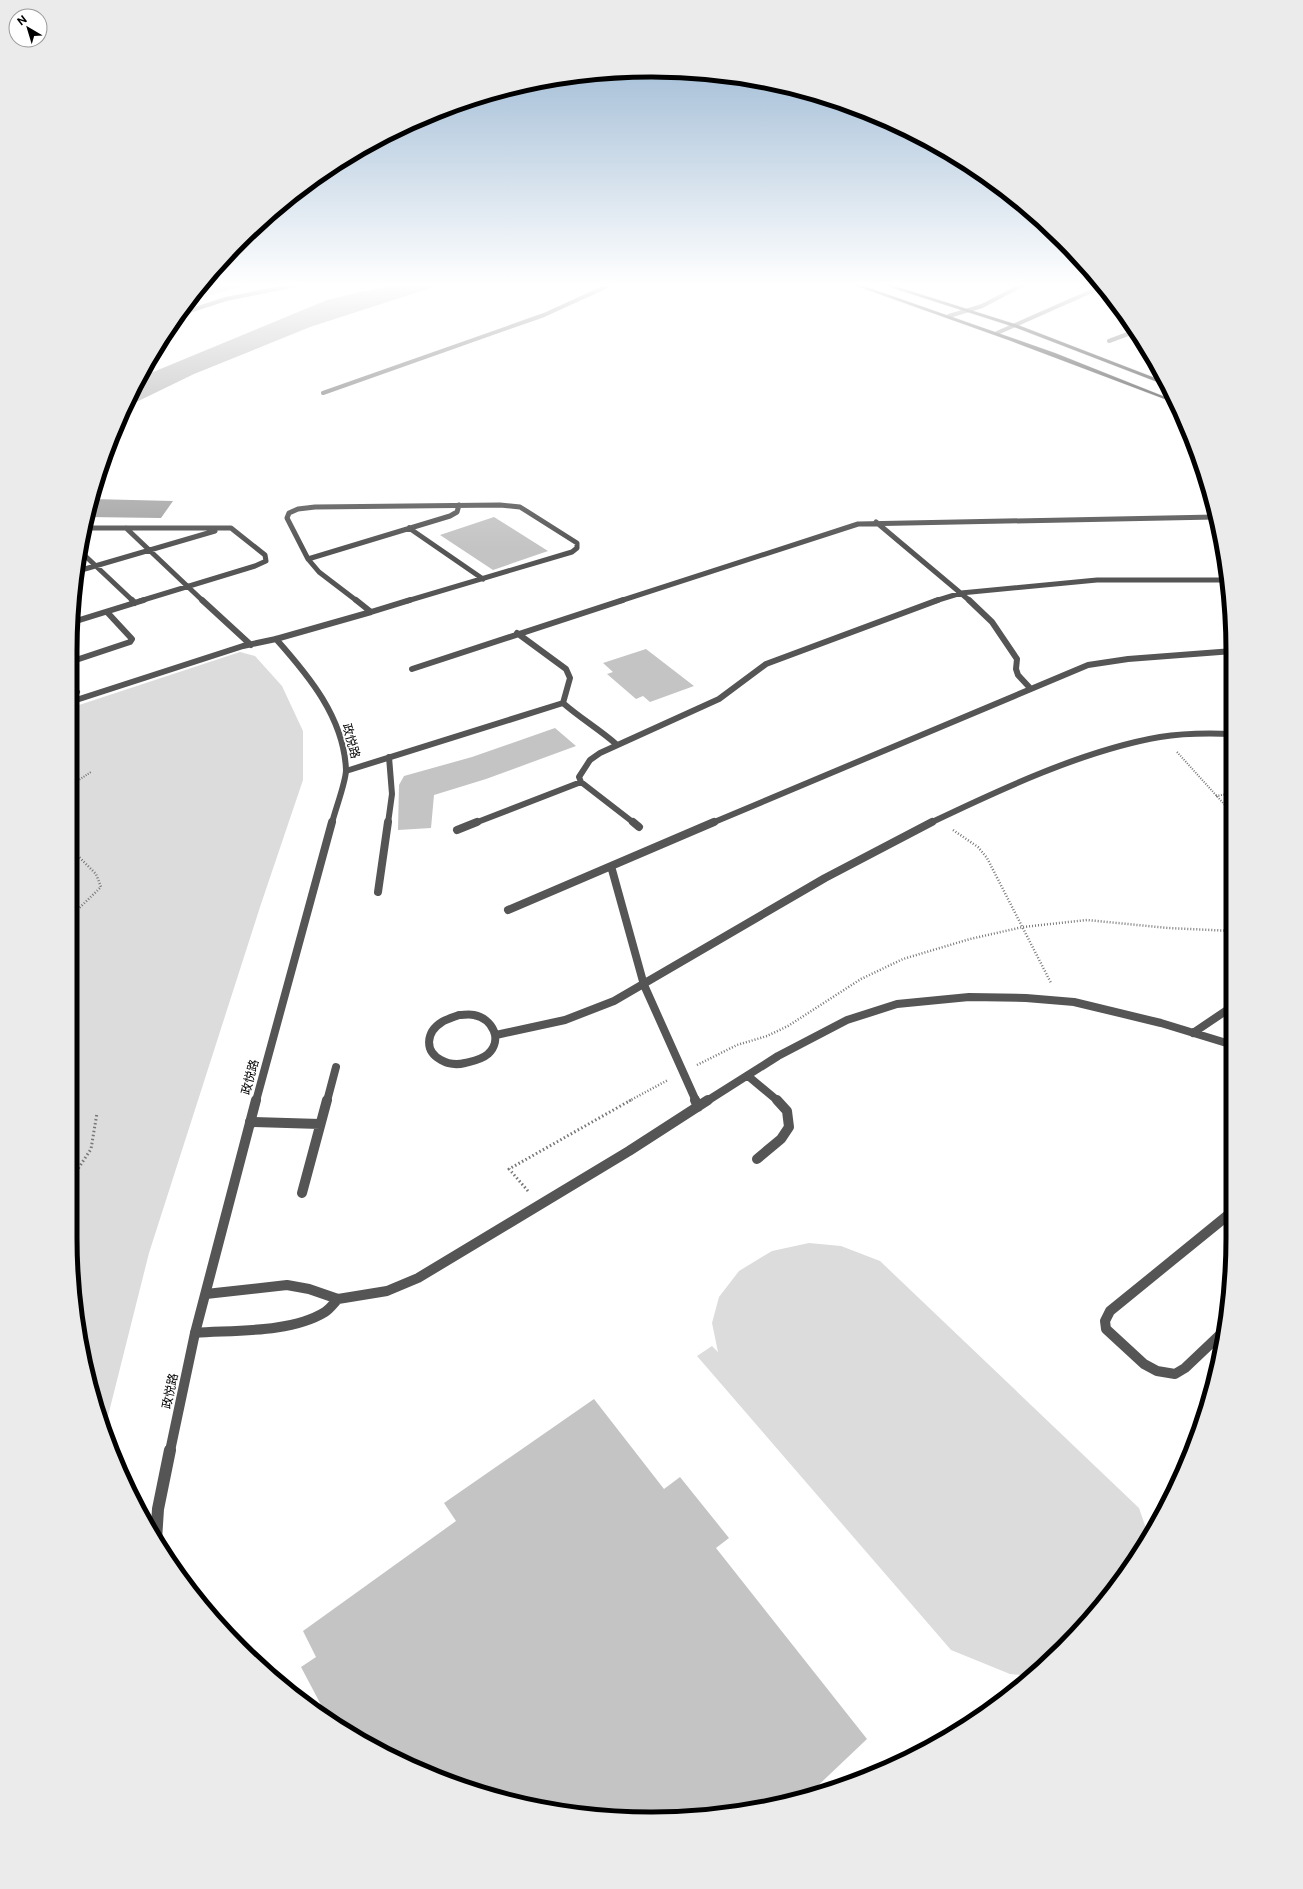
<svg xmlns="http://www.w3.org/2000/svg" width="1303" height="1889" font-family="'Public Sans','Noto Sans SC',sans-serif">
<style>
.green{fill:#dcdcdc}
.water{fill:#a3a3a3}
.building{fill:#c4c4c4}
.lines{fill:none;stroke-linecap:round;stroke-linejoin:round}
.primary-casing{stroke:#dbdbdb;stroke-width:1}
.path-far2{stroke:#777;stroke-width:2;stroke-dasharray:1 1.5;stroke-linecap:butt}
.path-far1{stroke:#777;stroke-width:2.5;stroke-dasharray:1 2;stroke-linecap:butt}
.path{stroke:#777;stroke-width:3;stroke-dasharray:1.5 2.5;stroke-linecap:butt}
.lane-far4{stroke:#555;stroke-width:4}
.lane-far3{stroke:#555;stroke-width:5}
.lane-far2{stroke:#555;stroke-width:6}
.lane-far1{stroke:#555;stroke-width:8}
.lane{stroke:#555;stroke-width:10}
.street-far4{stroke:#555;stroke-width:4}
.street-far3{stroke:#555;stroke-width:6}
.street-far2{stroke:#555;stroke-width:8}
.street-far1{stroke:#555;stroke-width:10}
.street{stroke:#555;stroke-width:12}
.primary{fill:#000;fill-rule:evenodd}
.labels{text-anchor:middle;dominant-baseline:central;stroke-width:3.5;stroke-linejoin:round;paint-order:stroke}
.street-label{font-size:12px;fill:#000;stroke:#fff}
.rim{fill:none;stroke:#000;stroke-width:5}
</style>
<rect width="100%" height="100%" fill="#fff"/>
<path class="green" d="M240,652L255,656L282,686L303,731V780L260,907L149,1253L104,1432L75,1314L70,708Z
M809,1243L841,1246L880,1261L1139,1508L1148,1534L1113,1591L1063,1649L1032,1676L1010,1674L951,1650L697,1356L712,1346L718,1352L712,1323L719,1297L739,1271L772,1251Z"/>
<path class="water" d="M203,283H272L237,288L188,301Z
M398,283H446L310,327L194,374L124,408L130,394L141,377L327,300Z
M92,499L173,501L161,518L87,517Z"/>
<path class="building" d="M494,517L548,551L493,570L440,535Z
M646,649L694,686L650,702L643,696L636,699L607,674L613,672L603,663Z
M555,728L576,746L486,779L434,795L431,828L398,830L399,785L404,776L472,757Z
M594,1399L664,1489L680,1477L729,1538L716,1548L867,1739L808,1795L765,1808L690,1818H613L501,1799L429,1775L361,1741L329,1720L301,1667L316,1657L303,1631L456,1521L444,1503Z"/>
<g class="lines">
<defs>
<path id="primary" d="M848,283H855L1055,353L1173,400L1175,403L1011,341Z
M877,283H885L1018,325L1163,381L1165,385L1014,327Z"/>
</defs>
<use href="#primary" class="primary-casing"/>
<path class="path-far2" d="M1177,752L1233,814
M71,785L91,772
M1216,796L1233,793"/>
<path class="path-far1" d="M953,830L978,847L987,858L1051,983
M71,849L96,874L101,887L72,915
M697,1065L737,1045L767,1036L788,1026L861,979L903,959L970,939L1023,927L1087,920L1168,928L1233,931
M629,1101L668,1080"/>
<path class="path" d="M74,1175L91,1149L97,1113
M528,1191L509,1169L631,1100"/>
<path class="lane-far4" d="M180,314L226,299L306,283
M949,316L982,306L1026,283
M997,333L1101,287
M1109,341L1136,331"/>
<path class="lane-far3" d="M876,522L970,601
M84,528H231L265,555L266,561L255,566L140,601
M126,528L203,601
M409,528L483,579
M80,551L133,601
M308,559L450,516L457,512L459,505
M78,571L215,531
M357,601L319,572L308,559L287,518L289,513L298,509L315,507L500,505L520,507L577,543V548L572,552L407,601
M620,601L858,524L1215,517
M935,601L961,593L1097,580H1226"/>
<path class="lane-far2" d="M132,600L135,603
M202,600L251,645
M356,600L371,612
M969,600L992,622L1017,659L1016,669L1018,675L1030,688
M371,612L410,600
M73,622L144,600
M517,633L566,669L570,678L563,703C580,718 599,729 616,744
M70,662L130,642L132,639L107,612
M412,669L623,600
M70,684L77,692
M70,702L243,646L276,639L371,612
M346,771L563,703
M388,823L392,794L389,757
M475,823L581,782
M634,823L581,782L579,777L590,760L600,753L719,699L766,664L938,600
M712,823L1088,665L1128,659L1233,651
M930,823C999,790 1084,750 1160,737C1184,733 1209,733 1233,734"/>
<path class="lane-far1" d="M633,822L639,827
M457,830L477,822
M611,866L644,985L696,1101
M378,892L388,822
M508,910L714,822
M459,1015C464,1015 469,1014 474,1015C493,1019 503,1040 488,1054C481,1060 473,1061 465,1063C457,1065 448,1064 441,1060C424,1051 426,1032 442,1022C447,1019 454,1017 459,1015Z
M1193,1033L1233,1006
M496,1035L565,1020L614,1001L825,878L932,822
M748,1076L778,1101
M327,1101L336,1067
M707,1101L778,1056L847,1020L897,1004L969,997L1026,998L1074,1002L1161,1023L1233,1045"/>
<path class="lane" d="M695,1100L698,1107
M250,1122L320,1124
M757,1159L781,1139L789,1127L787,1111L777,1100
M302,1193L327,1100
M206,1294L287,1285L309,1289L338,1299L387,1291L418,1278L629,1151L708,1100
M1224,1331L1185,1368L1175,1374L1157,1371L1144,1364L1106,1329L1105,1321L1110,1311L1233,1211
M195,1333C234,1330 291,1333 325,1312C330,1309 334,1303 338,1299"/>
<path class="street-far4" d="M323,393L544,315L614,283"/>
<path class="street-far3" d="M276,639C309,676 344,718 346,770C346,782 335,810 332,823"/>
<path class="street-far2" d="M256,1101L332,822"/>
<path class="street-far1" d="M170,1451L195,1333L256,1100"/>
<path class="street" d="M156,1540L158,1509L170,1450"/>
<use href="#primary" class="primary"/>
</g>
<linearGradient id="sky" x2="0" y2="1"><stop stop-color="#8cadcc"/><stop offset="0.52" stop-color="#fff"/><stop offset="1" stop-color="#fff" stop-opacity="0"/></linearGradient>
<rect width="1303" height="548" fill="url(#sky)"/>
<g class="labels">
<g class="street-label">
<text transform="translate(351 741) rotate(75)">政悦路</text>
<text transform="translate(250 1077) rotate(-75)">政悦路</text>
<text transform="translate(170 1391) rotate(-78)">政悦路</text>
</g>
</g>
<path d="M0 0H1303V1889H0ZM651 77H652A574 574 0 0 1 1226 651V1238A574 574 0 0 1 652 1812H651A574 574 0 0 1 77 1238V651A574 574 0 0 1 651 77Z" fill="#ebebeb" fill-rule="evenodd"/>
<path class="rim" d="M651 77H652A574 574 0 0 1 1226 651V1238A574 574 0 0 1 652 1812H651A574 574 0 0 1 77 1238V651A574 574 0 0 1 651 77Z"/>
<g transform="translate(28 28) rotate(322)"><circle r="19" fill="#ffffff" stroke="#999999"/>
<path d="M0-3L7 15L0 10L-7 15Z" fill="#000000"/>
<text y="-6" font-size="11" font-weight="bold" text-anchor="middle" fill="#000000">N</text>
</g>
</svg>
